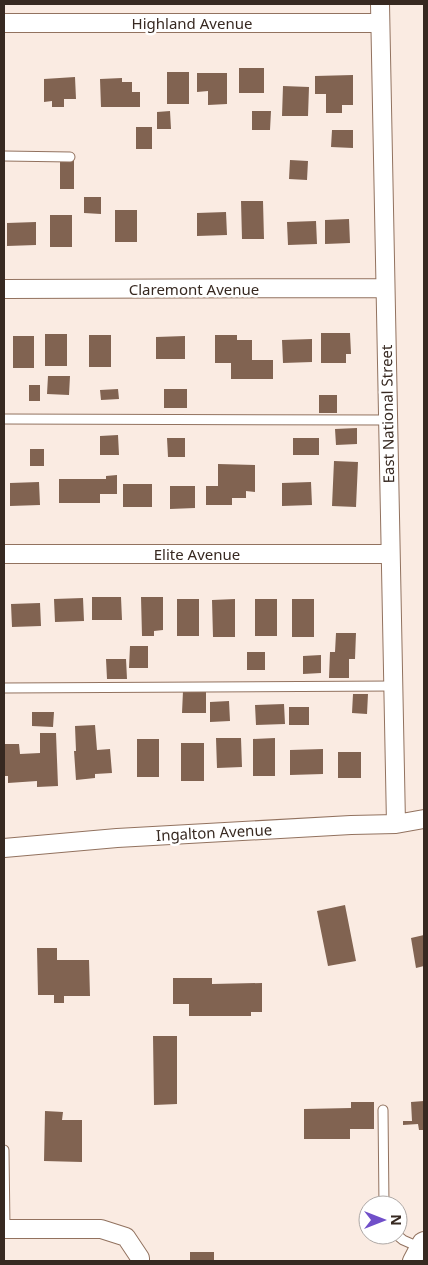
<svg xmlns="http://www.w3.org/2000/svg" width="428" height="1265" font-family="'Noto Sans',sans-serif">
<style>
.building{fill:#816351}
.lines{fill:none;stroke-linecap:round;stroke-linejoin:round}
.lane-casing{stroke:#92725f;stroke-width:11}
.street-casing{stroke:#92725f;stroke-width:20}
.lane{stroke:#fff;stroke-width:9}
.street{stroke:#fff;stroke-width:18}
.labels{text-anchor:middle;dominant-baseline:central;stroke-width:5;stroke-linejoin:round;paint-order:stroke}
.street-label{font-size:15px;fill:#372921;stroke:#fff}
</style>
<rect width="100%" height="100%" fill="#faebe2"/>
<path class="building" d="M239,68H264V93H239Z
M167,72H189V104H167Z
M197,73H227V104L208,105V91L197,92Z
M353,75V105H342V113H326V94H315V76Z
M75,77L76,99H64V107H52V101L44,102V79Z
M122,78V82H132V92H140V107H101L100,79Z
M283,86L309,87L308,116H282Z
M170,111L171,129H157V112Z
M252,111H271L270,130H252Z
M136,127H152V149H136Z
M332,130H353V148L331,147Z
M60,160L74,161V189H60Z
M290,160L308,161L307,180L289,179Z
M84,197H101V214L84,213Z
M241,201H263L264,239H242Z
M115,210H137V242H115Z
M226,212L227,235L197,236V213Z
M50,215H72V247H50Z
M349,219L350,243L325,244V220Z
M316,221L317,244L288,245L287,222Z
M36,222V245L7,246V223Z
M321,333H350L351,354H346V363H321Z
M45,334H67V366H45Z
M89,335H111V367H89Z
M215,335H237V340H252V360H273V379H231V363H215Z
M13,336H34V368H13Z
M185,336V359H156V337Z
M312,339V362L283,363L282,340Z
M48,376H70L69,395L47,394Z
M29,385H40V401H29Z
M118,389L119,399L101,400L100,390Z
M164,389H187V408H164Z
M319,395H337V413H319Z
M357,428V444L336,445L335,429Z
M118,435L119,455H100V436Z
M167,438H185V457H168Z
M293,438H319V455H293Z
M30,449H44V466H30Z
M334,461L358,462L356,507L332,506Z
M218,464L255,465V492L246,491V498H232V505H206V486H218Z
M117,475V494H100V503H59V479H106V476Z
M39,482L40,505L10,506V483Z
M311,482L312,505L282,506V483Z
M123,484H152V507H123Z
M170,486H195V508L170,509Z
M92,597H121L122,620H92Z
M141,597H163V630L154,631V636H142Z
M83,598L84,621L55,622L54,599Z
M177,599H199V636H177Z
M235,599V637H213L212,600Z
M255,599H277V636H255Z
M292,599H314V637H292Z
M40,603L41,626L12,627L11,604Z
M336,633H356L355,659H349V678H329L330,652H335Z
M130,646H148V668H129Z
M247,652H265V670H247Z
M321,655V673L303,674V656Z
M106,659H126L127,679H107Z
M183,691H206V713H182Z
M353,694H368L367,714L352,713Z
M229,701L230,721L210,722V702Z
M284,704L285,724L256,725L255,705Z
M289,707H309V725H289Z
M32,712H54L53,727L32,726Z
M95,725L97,750L110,749L112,773L95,774V778L76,780L74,751H76L75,726Z
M40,733H56L58,786L37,787V781L8,783V776H4V744H19L20,754L40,753Z
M216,738H241L242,767L217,768Z
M275,738V776H253V739Z
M137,739H159V777H137Z
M181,743H204V781H181Z
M323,749V774L290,775V750Z
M338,752H361V778H338Z
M345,905L356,961L328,966L317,911Z
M424,935V966L416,968L411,938Z
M37,948H57V960H89L90,996H64V1003H54V995H38Z
M173,978H212V984L262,983V1012H251V1016H189V1004H173Z
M153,1036H177V1104L154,1105Z
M424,1101V1130H419L418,1124L403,1125V1121H412L411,1102Z
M351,1102H374V1129H350V1139H304V1109L351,1108Z
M45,1111L63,1112L62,1120H82V1162L44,1161Z
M190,1252H214V1261H190Z"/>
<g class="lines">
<defs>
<path id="lane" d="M4,156L70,157
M4,419L388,420
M4,688L393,686
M383,1110L384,1205
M4,1150L5,1229
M397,1235L403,1240L419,1247"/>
<path id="street" d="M380,4L396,824
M4,23H380
M4,289L385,288
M4,554H390
M4,848L117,838L351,825L396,824L424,819
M4,1229H101L126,1237L140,1258V1261
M412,1261L422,1242L424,1241"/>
</defs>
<use href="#lane" class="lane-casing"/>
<use href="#street" class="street-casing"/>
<use href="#lane" class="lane"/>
<use href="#street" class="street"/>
</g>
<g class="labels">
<g class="street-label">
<text x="192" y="23">Highland Avenue</text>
<text x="194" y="289">Claremont Avenue</text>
<text transform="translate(387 414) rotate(-91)">East National Street</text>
<text x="197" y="554">Elite Avenue</text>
<text transform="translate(214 832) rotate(-3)">Ingalton Avenue</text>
</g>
</g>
<rect width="428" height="1265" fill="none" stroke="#372921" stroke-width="10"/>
<g transform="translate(383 1220) rotate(90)"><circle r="24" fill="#ffffff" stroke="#afa9a6"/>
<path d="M0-4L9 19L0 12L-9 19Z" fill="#704fc9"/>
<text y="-8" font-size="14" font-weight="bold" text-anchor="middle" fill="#372921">N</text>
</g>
</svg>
